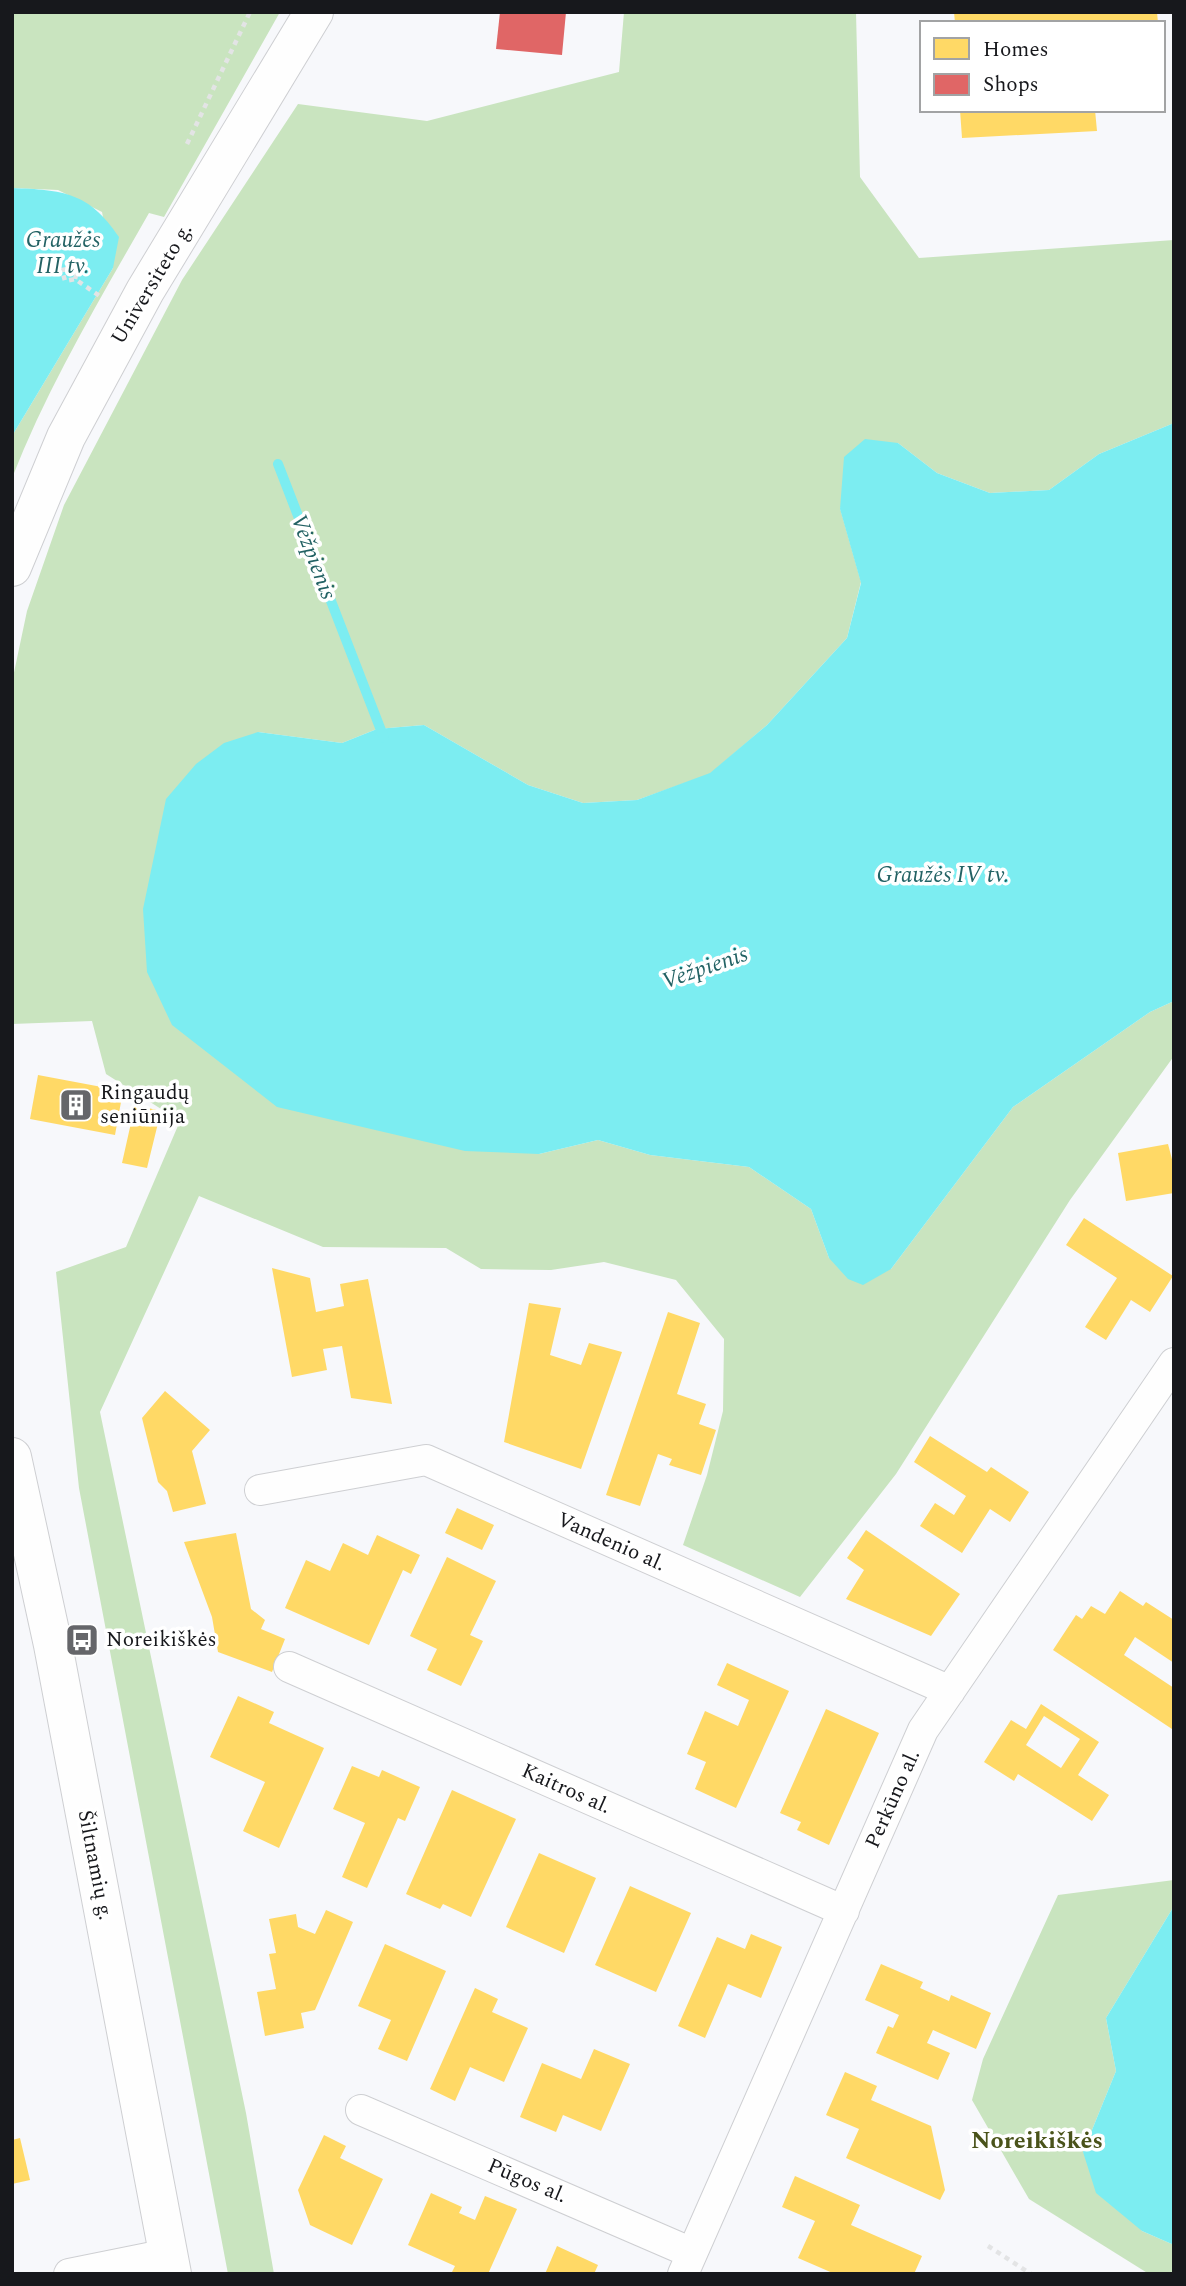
<svg xmlns="http://www.w3.org/2000/svg" width="1186" height="2286" font-family="Spectral,serif">
<style>
.green{fill:#c9e4bf}
.water{fill:#7cedf1}
.homes{fill:#ffd966;fill-rule:evenodd}
.shops{fill:#e06666}
.lines{fill:none;stroke-linecap:round;stroke-linejoin:round}
.stream{stroke:#7cedf1;stroke-width:10}
.street-casing{stroke:#cecfd2;stroke-width:32}
.secondary-casing{stroke:#cecfd2;stroke-width:40}
.path{stroke:#e3e4e5;stroke-width:4.5;stroke-dasharray:5 5;stroke-linecap:butt}
.street{stroke:#fefefe;stroke-width:30}
.secondary{stroke:#fefefe;stroke-width:38}
.labels{text-anchor:middle;dominant-baseline:central;stroke-width:7;stroke-linejoin:round;paint-order:stroke}
.street-label{font-size:21px;fill:#17181c;stroke:#fff}
.poi-label{font-size:21px;fill:#17181c;stroke:#fff;text-anchor:start}
.water-label{font-size:23px;font-style:italic;fill:#236264;stroke:#fff}
.quarter-label{font-size:24px;font-weight:bold;fill:#4a531a;stroke:#fff}
</style>
<rect width="100%" height="100%" fill="#f7f8fb"/>
<path class="green" d="M12,12H280L164,217L149,213C100,299 48,386 12,478V436L113,268L102,212L58,190L12,188Z
M624,12H856L860,177L919,258L1174,240V423L1099,454L1049,490L990,493L937,473L898,443L840,508L861,582L847,638L767,725L710,774L637,800L583,803L528,785L424,725L377,729L342,743L258,732L539,1154L598,1140L650,1155L749,1167L811,1209L829,1258L891,1269L1013,1107L1150,1012L1174,1001V1056L1070,1200L896,1474L800,1597L683,1545L707,1475L723,1411L724,1339L676,1280L604,1262L551,1270L481,1269L446,1248L323,1247L199,1196L100,1412L246,2113L274,2274H228L79,1488L56,1272L126,1247L180,1121L106,1074L92,1021L12,1024V682L27,611L64,505L182,280L298,104L427,121L619,72Z
M1174,1880V1906L1106,2018L1116,2071L1083,2152L1142,2231L1174,2245V2274H1149L1029,2199L972,2100L983,2059L1058,1895Z"/>
<path class="water" d="M12,188C63,190 89,192 119,237L113,268L12,436Z
M1174,423V1001L1150,1012L1013,1107L891,1269L863,1285L848,1279L829,1258L811,1209L749,1167L650,1155L598,1140L539,1154L465,1151L277,1107L172,1025L147,972L143,909L166,799L196,764L224,743L258,732L342,743L377,729L424,725L528,785L583,803L637,800L710,773L767,725L847,638L861,583L840,509L844,457L865,439L898,443L937,473L990,493L1049,490L1099,454Z
M1174,1906V2245L1142,2231L1096,2193L1083,2152L1116,2071L1106,2018Z"/>
<path class="homes" d="M954,12H1157L1158,23H955Z
M960,110H1095L1097,131L962,138Z
M38,1075L123,1091L115,1135L30,1119Z
M135,1105L161,1111L147,1168L122,1163Z
M1168,1144L1174,1167V1193L1126,1201L1118,1153Z
M1084,1218L1173,1276L1150,1312L1131,1300L1106,1340L1085,1327L1117,1278L1066,1245Z
M272,1268L310,1278L316,1312L344,1306L340,1284L368,1279L392,1404L351,1398L342,1346L323,1349L327,1370L292,1377Z
M529,1303L561,1308L550,1355L581,1365L589,1343L622,1352L581,1469L504,1442Z
M668,1312L700,1323L677,1394L706,1404L699,1424L716,1430L701,1475L669,1465L672,1459L658,1454L640,1506L606,1495Z
M165,1391L210,1430L192,1451L206,1504L173,1512L167,1491L158,1482L142,1418Z
M930,1436L987,1472L991,1467L1029,1492L1010,1522L990,1509L962,1553L920,1526L935,1503L954,1515L966,1496L914,1462Z
M457,1508L494,1525L482,1550L445,1533Z
M866,1530L960,1594L931,1636L846,1599L864,1570L847,1558Z
M236,1533L251,1609L265,1620L261,1629L285,1639L272,1672L218,1652L212,1617L184,1542Z
M377,1535L420,1555L411,1574L403,1570L369,1645L285,1608L306,1560L330,1571L343,1543L368,1555Z
M447,1557L496,1581L470,1635L483,1641L461,1686L427,1670L437,1649L410,1636Z
M1120,1591L1143,1606L1146,1602L1174,1620V1663L1135,1637L1124,1655L1174,1688L1172,1729L1053,1650L1076,1615L1082,1619L1091,1606L1105,1614Z
M727,1663L789,1691L736,1808L695,1789L706,1762L687,1754L705,1711L738,1726L749,1700L717,1685Z
M238,1696L274,1712L269,1723L324,1748L279,1848L243,1831L265,1782L210,1757Z
M1041,1704L1099,1742L1078,1775L1109,1795L1092,1821L1018,1774L1014,1781L984,1762L1011,1720L1026,1729ZM1044,1716L1080,1739L1061,1768L1026,1745Z
M826,1709L879,1733L829,1845L797,1830L801,1822L780,1813Z
M352,1766L379,1777L382,1770L420,1787L405,1821L398,1818L367,1888L342,1877L365,1823L333,1809Z
M452,1790L516,1819L471,1917L443,1904L440,1909L406,1894Z
M539,1853L596,1878L564,1953L506,1927Z
M630,1886L691,1913L656,1992L595,1965Z
M326,1910L353,1922L315,2010L301,2013L304,2028L265,2036L257,1992L276,1989L269,1954L276,1953L269,1919L296,1914L298,1927L315,1934Z
M751,1934L782,1947L761,1998L728,1984L705,2038L678,2026L717,1937L745,1949Z
M385,1944L446,1971L407,2061L378,2049L391,2020L358,2006Z
M881,1964L923,1982L920,1988L949,2001L951,1995L991,2013L976,2049L933,2030L927,2043L950,2053L938,2080L876,2053L888,2026L893,2028L899,2015L865,2000Z
M475,1988L498,1999L492,2012L528,2028L504,2082L470,2067L455,2101L430,2089Z
M594,2049L630,2064L601,2131L563,2115L556,2132L520,2117L542,2063L581,2079Z
M845,2072L877,2086L871,2100L931,2126L945,2190L940,2200L846,2158L859,2129L826,2115Z
M324,2135L346,2146L340,2158L383,2179L352,2245L310,2225L298,2190Z
M20,2138L30,2180L12,2184V2140Z
M795,2176L860,2205L851,2225L922,2256L914,2274H835L798,2258L815,2221L782,2207Z
M431,2193L462,2207L459,2213L475,2220L485,2196L517,2209L488,2274H451L455,2266L408,2245Z
M557,2246L598,2265L594,2274H545Z"/>
<path class="shops" d="M500,12H566L562,55L496,49Z"/>
<g class="lines">
<path class="stream" d="M278,464L384,738"/>
<defs>
<path id="street" d="M260,1490L426,1460L950,1691
M289,1667L844,1911
M361,2110L692,2253
M69,2274L168,2254
M683,2274L923,1730L1174,1363"/>
<path id="secondary" d="M12,567L66,437L145,291L314,12
M12,1457L53,1645L172,2274"/>
</defs>
<use href="#street" class="street-casing"/>
<use href="#secondary" class="secondary-casing"/>
<path class="path" d="M187,144L250,12
M75,279L77,272L74,268L62,270L65,281L75,279L101,297
M988,2246L1031,2274"/>
<use href="#street" class="street"/>
<use href="#secondary" class="secondary"/>
</g>
<defs>
<symbol id="building-square" viewBox="-11 -11 22 22"><rect x="-9" y="-9" width="18" height="18" rx="4" fill="#65666a" stroke="#fff"/><path d="M-4-6H4V6H1V3H-1V6H-4ZM-2.5-4.3h1.7v1.8h-1.7ZM.8-4.3h1.7v1.8H.8ZM-2.5-1h1.7V.8h-1.7ZM.8-1h1.7V.8H.8Z" fill="#fff"/></symbol>
<symbol id="bus-square" viewBox="-11 -11 22 22"><rect x="-9" y="-9" width="18" height="18" rx="4" fill="#65666a" stroke="#fff"/><path d="M-5-6H5V4H4V6H2V4H-2V6H-4V4H-5ZM-3.5-4V0h7V-4ZM-3.5 1.2v1.5H-2V1.2ZM2 1.2v1.5H3.5V1.2Z" fill="#fff"/></symbol>
</defs>
<g fill-rule="evenodd">
<use href="#building-square" x="57" y="1086" width="38" height="38"/>
<use href="#bus-square" x="63" y="1621" width="38" height="38"/>
</g>
<g class="labels">
<g class="street-label">
<text transform="translate(152 284) rotate(-59)">Universiteto g.</text>
<text transform="translate(611 1542) rotate(24)">Vandenio al.</text>
<text transform="translate(566 1789) rotate(24)">Kaitros al.</text>
<text transform="translate(893 1799) rotate(-66)">Perkūno al.</text>
<text transform="translate(95 1865) rotate(79)">Šiltnamių g.</text>
<text transform="translate(527 2181) rotate(23)">Pūgos al.</text>
</g>
<g class="poi-label">
<text x="100" y="1093">Ringaudų<tspan x="100" dy="24">seniūnija</tspan></text>
<text x="106" y="1640">Noreikiškės</text>
</g>
<g class="water-label">
<text x="63" y="240">Graužės<tspan x="63" dy="26">III tv.</tspan></text>
<text transform="translate(313 557) rotate(69)">Vėžpienis</text>
<text x="943" y="875">Graužės IV tv.</text>
<text transform="translate(705 968) rotate(-19)">Vėžpienis</text>
</g>
<g class="quarter-label">
<text x="1037" y="2141">Noreikiškės</text>
</g>
</g>
<rect width="1186" height="2286" fill="none" stroke="#17181c" stroke-width="28"/>
<rect x="920" y="21" width="245" height="91" fill="#ffffff" stroke="#a2a3a4" stroke-width="2"/>
<rect x="934" y="38" width="35" height="21" fill="#ffd966" stroke="#a2a3a4" stroke-width="2"/>
<text x="983" y="56" font-size="21" fill="#17181c">Homes</text>
<rect x="934" y="74" width="35" height="21" fill="#e06666" stroke="#a2a3a4" stroke-width="2"/>
<text x="983" y="91" font-size="21" fill="#17181c">Shops</text>
</svg>
